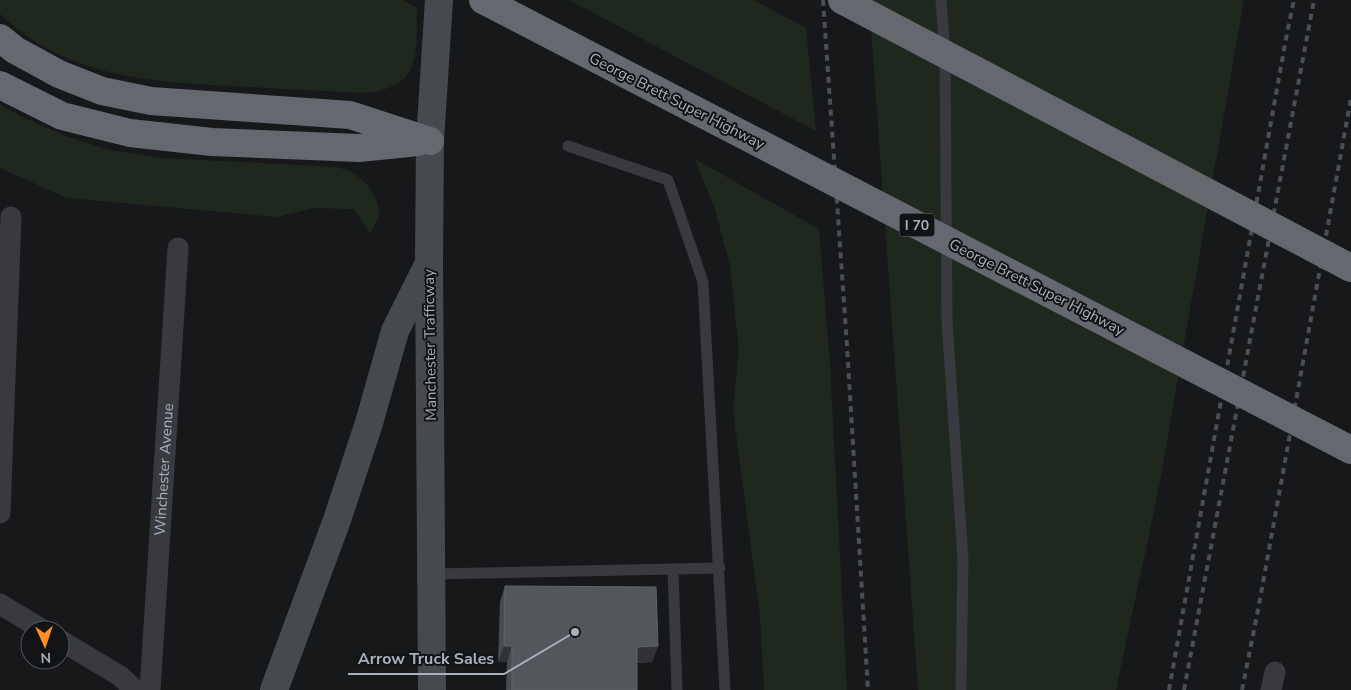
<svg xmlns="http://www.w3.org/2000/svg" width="1351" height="690" font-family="'Nunito Sans',sans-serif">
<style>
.green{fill:#1f281f}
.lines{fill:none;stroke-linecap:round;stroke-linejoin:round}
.lane{stroke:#383a3f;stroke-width:11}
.street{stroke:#383a3f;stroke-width:21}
.secondary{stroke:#464a4f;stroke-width:28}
.highway{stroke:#646970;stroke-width:28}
.rail{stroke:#4b4f54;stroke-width:4;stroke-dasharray:6 5;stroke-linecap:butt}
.highway-bridge{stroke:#646970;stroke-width:28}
.wall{fill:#484b4f}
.shaded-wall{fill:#303235}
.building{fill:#53565b;stroke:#60646a}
.labels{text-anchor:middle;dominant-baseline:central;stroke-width:4;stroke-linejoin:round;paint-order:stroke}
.shield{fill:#121315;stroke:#7b8289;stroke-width:1}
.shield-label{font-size:14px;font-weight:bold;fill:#a8b1bb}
.street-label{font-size:15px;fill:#a8b1bb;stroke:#121315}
.leader{fill:none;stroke:#a8b1bb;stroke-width:2}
.callout-dot{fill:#a8b1bb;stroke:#121315;stroke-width:2}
.callout-label{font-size:16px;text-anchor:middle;font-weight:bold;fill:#a8b1bb;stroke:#121315;stroke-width:4;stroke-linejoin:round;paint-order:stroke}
</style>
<rect width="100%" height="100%" fill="#17181a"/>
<path class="green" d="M0,0H403L417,8C416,56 423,87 364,93C321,91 277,89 234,86C148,82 66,77 0,14Z
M569,0H754L806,28L816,131Z
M869,0H1244L1159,487L1116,690H918Z
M0,104L20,116L66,136L109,150L162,158L336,167L351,171L368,185L376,199L380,214L370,234L354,209L314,208L277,217L67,198L0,168Z
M695,159L819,229L830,364L847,690H764L760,616L733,411L739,350L730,267L715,209Z"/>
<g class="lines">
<path class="lane" d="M941,0L945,54L947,321L963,560L961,690
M568,146L668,180L703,282L725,690
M673,569L677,690
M433,574L720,568"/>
<g class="street">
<path d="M0,513L11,217"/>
<path d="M0,604L43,630"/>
<path d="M60,640L120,676L135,690"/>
<path id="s1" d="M150,690L178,248"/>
<path d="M1271,690L1275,672"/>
</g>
<path class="secondary" d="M274,690L337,520L369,423L395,331L427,267
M432,690L429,264L430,141L439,0"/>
<path class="highway" d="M0,38L15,50L59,74L102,91L151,101L350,115L430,141
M0,85L62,116L130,133L212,142L359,148L418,142"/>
<path class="rail" d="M823,0L847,346L868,690
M1169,690L1287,33L1294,0
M1184,690L1314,0
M1242,690L1258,610L1351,98"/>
<path class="highway-bridge" d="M483,0L1351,450
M842,0L1351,268"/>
</g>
<path class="wall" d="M505,586L658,646L652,662L637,663V690H506L507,662H498L500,602Z"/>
<path class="shaded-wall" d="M504,646H512L507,662H498Z
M658,646L652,662L631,663L637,647Z"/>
<path class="building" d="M505,586L656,587L658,646L637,647V690H512V646H504Z"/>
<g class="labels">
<rect class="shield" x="899.5" y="213.5" width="35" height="23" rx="4"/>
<g class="shield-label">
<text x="917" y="225">I 70</text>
</g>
<g class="street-label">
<text transform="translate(677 101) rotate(27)">George Brett Super Highway</text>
<text transform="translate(1037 287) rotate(27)">George Brett Super Highway</text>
<text transform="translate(430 345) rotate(-91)">Manchester Trafficway</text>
<text stroke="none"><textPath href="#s1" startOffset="221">Winchester Avenue</textPath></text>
</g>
</g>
<path class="leader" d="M575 632L504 674H348"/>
<circle class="callout-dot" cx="575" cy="632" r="5"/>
<g class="callout-label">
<text x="426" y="664">Arrow Truck Sales</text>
</g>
<g transform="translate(45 645) rotate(177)"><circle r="24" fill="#121315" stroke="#4e5257"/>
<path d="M0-4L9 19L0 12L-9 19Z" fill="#ff8f2a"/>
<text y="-8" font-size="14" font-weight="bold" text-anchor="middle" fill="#a8b1bb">N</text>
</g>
</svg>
